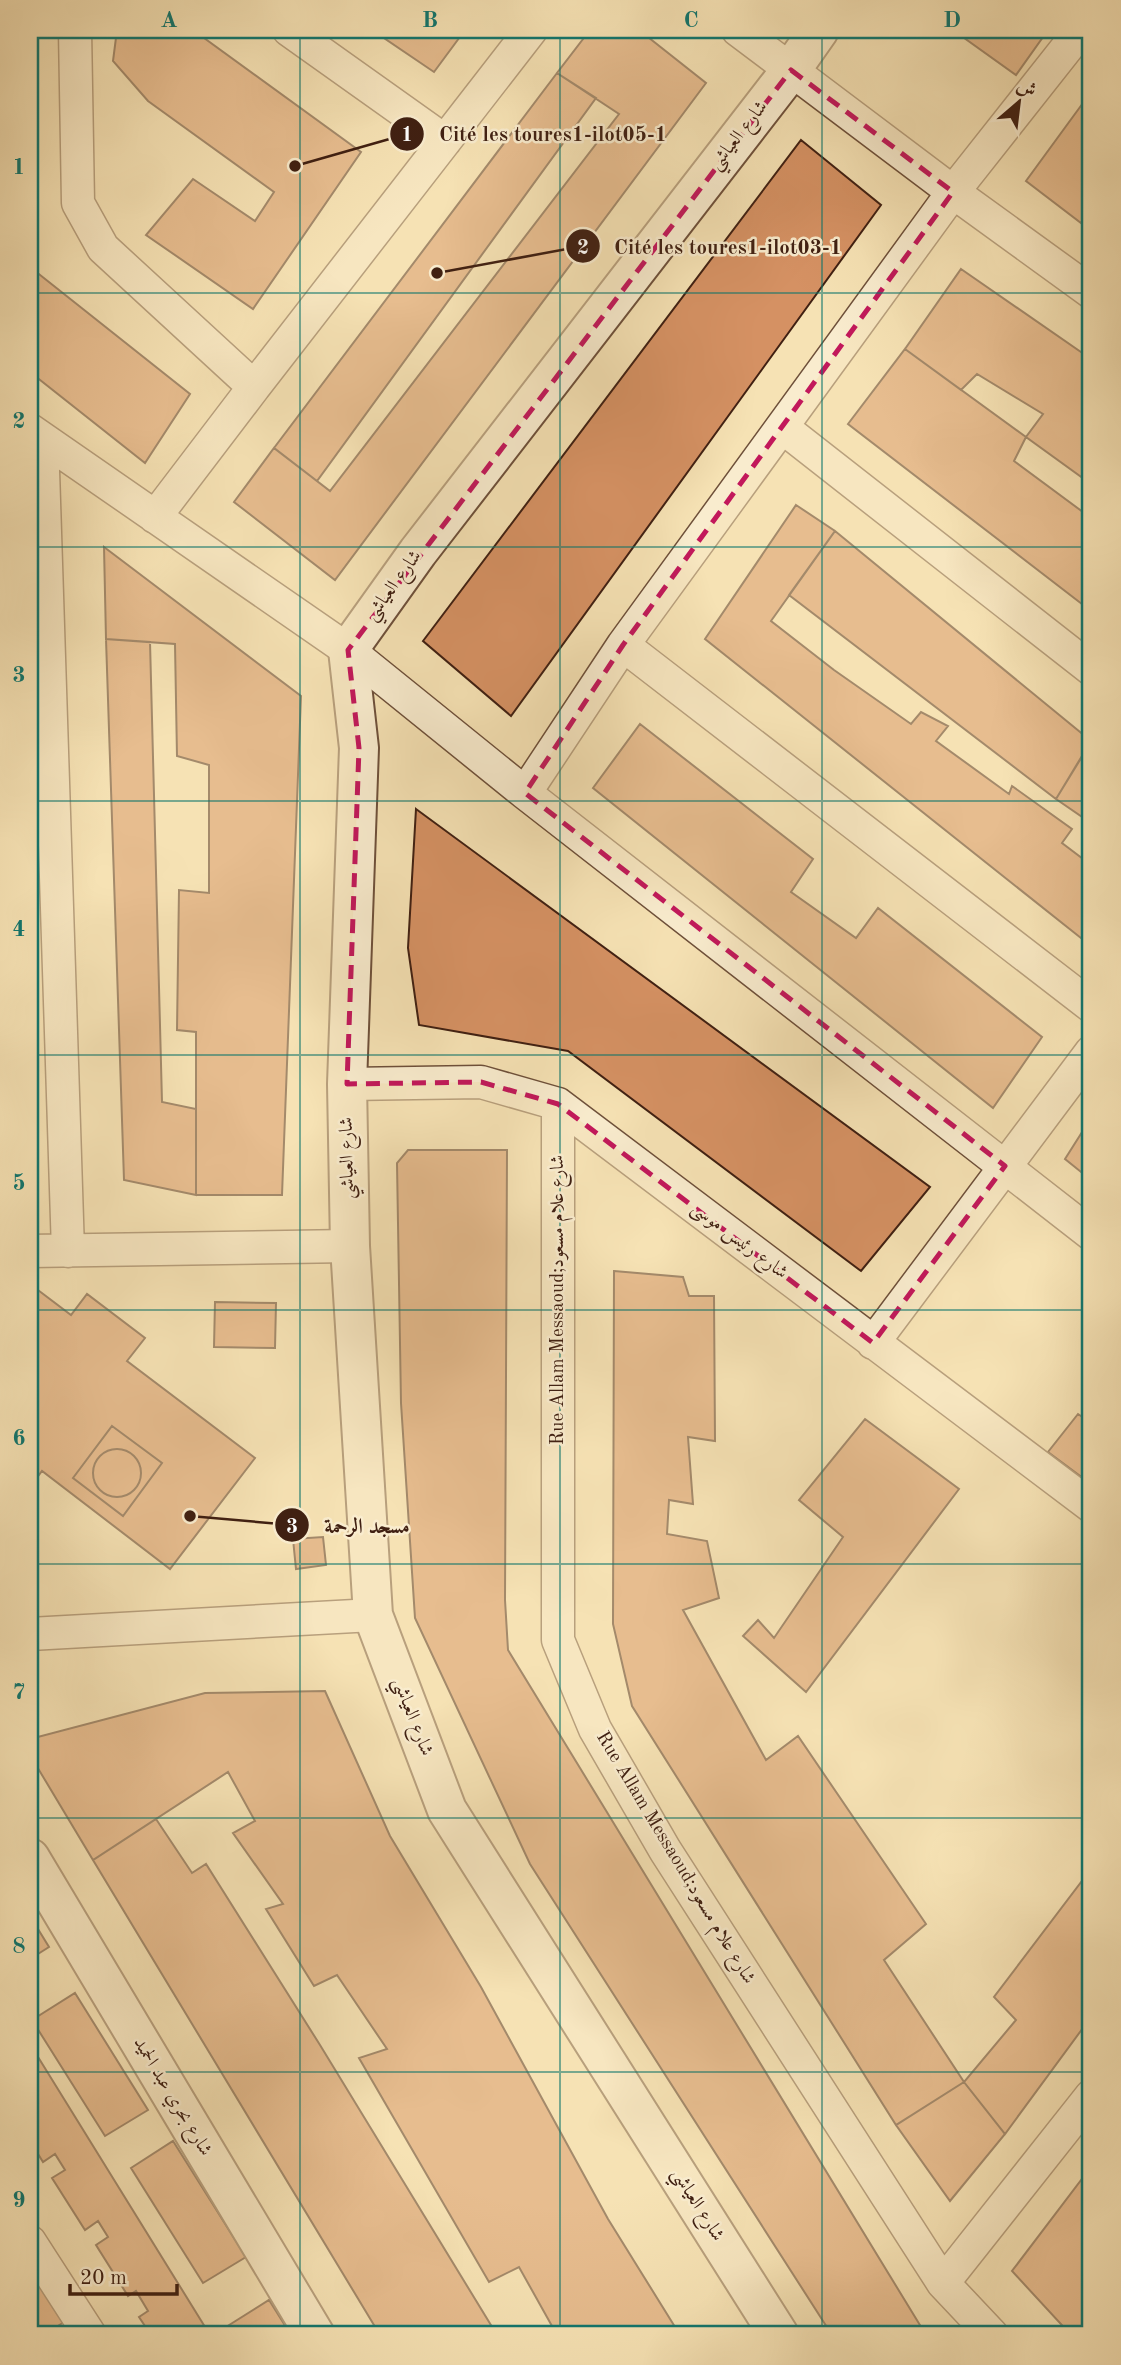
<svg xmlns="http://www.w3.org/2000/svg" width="1121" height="2365" font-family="'Old Standard TT',Amiri,serif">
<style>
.building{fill:#d59163;stroke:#402012;stroke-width:2}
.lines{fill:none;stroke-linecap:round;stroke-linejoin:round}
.minor-casing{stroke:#6e503a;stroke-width:35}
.tertiary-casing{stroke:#6e503a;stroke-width:42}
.minor{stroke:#f9ecce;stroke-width:32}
.tertiary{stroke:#f9ecce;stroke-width:38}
.marked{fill:none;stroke:#c2185b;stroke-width:5;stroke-dasharray:14 9;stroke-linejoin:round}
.grid{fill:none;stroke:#0f766e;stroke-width:2;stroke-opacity:0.55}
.labels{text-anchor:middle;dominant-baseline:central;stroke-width:5;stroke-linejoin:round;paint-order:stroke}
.street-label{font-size:19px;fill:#402012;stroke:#f9ecce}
.leader{fill:none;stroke:#402012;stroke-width:2.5}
.callout-dot{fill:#402012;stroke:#f9ecce;stroke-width:2.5}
.mark-label{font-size:21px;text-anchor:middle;font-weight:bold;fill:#fff}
.callout-label{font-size:21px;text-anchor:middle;font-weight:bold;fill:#402012;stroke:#f9ecce;stroke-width:5;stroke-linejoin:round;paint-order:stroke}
.neatline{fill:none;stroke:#0f766e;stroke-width:2.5}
.grid-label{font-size:23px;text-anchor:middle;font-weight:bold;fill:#0f766e}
</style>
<rect width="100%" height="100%" fill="#f6e2b4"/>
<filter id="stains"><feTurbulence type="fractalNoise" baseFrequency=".00286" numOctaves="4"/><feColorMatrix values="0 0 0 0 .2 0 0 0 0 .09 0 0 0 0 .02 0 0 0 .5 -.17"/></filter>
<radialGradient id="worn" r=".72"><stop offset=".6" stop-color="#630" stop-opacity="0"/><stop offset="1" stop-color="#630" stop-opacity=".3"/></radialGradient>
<path class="building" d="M117,30H193L361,152L253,309L146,235L193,179L255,221L274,192L148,101L113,61Z
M374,30H392L384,38Z
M392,30H465L434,72L384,38Z
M590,30H639L706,83L335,580L234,502L274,448L330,491L619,114L557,73Z
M953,30H1048L1016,75Z
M557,73L596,98L317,481L274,448Z
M1091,92V208L1081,223L1026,181Z
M801,140L881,205L511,716L423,641Z
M1091,208V231L1081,223Z
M30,267L190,394L145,463L30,372Z
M961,269L1091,359V484L1026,437L1043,414L977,374L961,390L905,349Z
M905,349L1026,437L1014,461L1091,518V611L848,424Z
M796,505L835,531L771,621L834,670L911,724L921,712L948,726L936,741L1009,794L1012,786L1072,829L1062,843L1091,865V946L705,639Z
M835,531L1091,741L1056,799L789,595Z
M104,547L301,696L282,1195H196V1032L177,1030L179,890L209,893V765L177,756L175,644L106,639Z
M106,639L150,642L162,1102L196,1109V1195L124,1180Z
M640,724L813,859L791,892L856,938L878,908L1042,1037L993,1108L593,788Z
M1091,742V823L1056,799Z
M416,809L930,1187L861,1271L568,1051L419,1025L408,948Z
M30,1082L33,1224H30Z
M1091,1118V1180L1065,1159Z
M408,1150H507L505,1600L508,1650L926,2335H832L530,1864L415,1618L401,1403L397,1163Z
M614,1271L683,1277L689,1296H714L715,1441L688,1437L693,1504L669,1500L667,1534L707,1541L719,1598L683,1610L766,1760L798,1736L926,1924L884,1960L964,2082L896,2125L632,1706L613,1624Z
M30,1284L71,1315L87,1294L145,1338L127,1361L255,1458L170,1569L42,1471L30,1487Z
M215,1302L276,1303L275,1348L214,1347Z
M1078,1414L1091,1423V1484L1048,1452Z
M865,1419L959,1489L806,1692L743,1636L758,1620L774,1638L843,1537L799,1500Z
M112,1426L162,1463L123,1516L73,1478Z
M93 1473a24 24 0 1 1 48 0a24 24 0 1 1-48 0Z
M323,1537L326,1565L296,1569L293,1539Z
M325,1691L390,1836L481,1987L608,2219L680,2335H557L519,2267L489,2282L359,2058L387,2049L337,1975L314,1986L266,1909L283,1904L233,1833L255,1821L228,1772L93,1860L30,1755V1739L205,1693Z
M156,1819L192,1873L206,1864L320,2045L497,2335H380L93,1860Z
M1091,1869V2017L1005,2134L964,2082L1016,2020L994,1997Z
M30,1916L49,1947L30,1959Z
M75,1993L148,2110L105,2136L32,2020Z
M30,2044L210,2335H151L139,2317L148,2311L136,2291L128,2296L96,2245L108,2237L98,2221L85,2230L52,2178L65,2170L55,2154L43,2162L30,2141Z
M964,2082L1005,2134L950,2201L896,2125Z
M173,2141L246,2257L203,2283L131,2168Z
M1091,2167V2335H1071L1012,2271Z
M30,2263L66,2321L56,2327L61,2335H30Z
M269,2300L291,2335H231L226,2327Z"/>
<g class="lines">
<defs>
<path id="minor" d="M75,30L78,203L103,248L254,387L531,30
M289,30L445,141
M738,30L953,192L1091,292
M782,427L1091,669
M30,430L348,650L525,793L1091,1234
M42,439L68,1251
M155,517L254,387
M623,645L1091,1006
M525,793L623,645L953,192L1081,30
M347,1084L481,1082L558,1104L1091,1506
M558,1104V1640L595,1729L665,1850L943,2283L992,2335
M30,1251L350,1246
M873,1343L1091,1052
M30,1634L373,1615
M30,2242L90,2335
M943,2283L1091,2096"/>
<path id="tertiary" d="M30,1858L315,2335
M779,2335L447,1810L373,1615L350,1246L347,1084L359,748L348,650L418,552L791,70L819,30"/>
</defs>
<use href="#minor" class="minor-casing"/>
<use href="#tertiary" class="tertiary-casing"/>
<use href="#minor" class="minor"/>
<use href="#tertiary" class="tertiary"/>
</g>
<path d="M0 0H1121V2365H0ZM791,70L953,192L623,645L525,793L1005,1166L873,1343L558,1104L481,1082L347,1084L359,748L348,650Z" fill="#f6e2b4" fill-opacity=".55" fill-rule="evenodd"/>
<path class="marked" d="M791,70L953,192L623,645L525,793L1005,1166L873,1343L558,1104L481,1082L347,1084L359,748L348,650Z"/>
<path class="grid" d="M300,30V2335M560,30V2335M822,30V2335M30,293H1091M30,547H1091M30,801H1091M30,1055H1091M30,1310H1091M30,1564H1091M30,1818H1091M30,2072H1091"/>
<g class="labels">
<g class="street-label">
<text transform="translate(739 136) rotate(-52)">شارع العياشي</text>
<text transform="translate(394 586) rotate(-54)">شارع العياشي</text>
<text transform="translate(348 1158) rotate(-91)">شارع العياشي</text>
<text transform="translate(739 1241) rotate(37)">شارع رئيس موسى</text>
<text transform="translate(558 1300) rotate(-90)">Rue Allam Messaoud;شارع علام مسعود</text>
<text transform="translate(412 1717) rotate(69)">شارع العياشي</text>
<text transform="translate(675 1858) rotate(59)">Rue Allam Messaoud;شارع علام مسعود</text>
<text transform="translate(172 2097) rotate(59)">شارع بحري عبد الحميد</text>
<text transform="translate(697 2205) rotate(58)">شارع العياشي</text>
</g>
</g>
<path class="leader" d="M295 166L407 134M437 273L583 246M190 1516L292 1525"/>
<g class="callout-dot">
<circle cx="295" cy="166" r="7"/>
<circle cx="437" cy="273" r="7"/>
<circle cx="190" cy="1516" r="7"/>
<circle cx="407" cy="134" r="18"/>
<circle cx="583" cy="246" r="18"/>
<circle cx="292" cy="1525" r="18"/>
</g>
<g class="mark-label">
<text x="407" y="141">1</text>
<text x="583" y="254">2</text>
<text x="292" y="1533">3</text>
</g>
<g class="callout-label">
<text x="553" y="141">Cité les toures1-ilot05-1</text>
<text x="728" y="254">Cité les toures1-ilot03-1</text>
<text x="367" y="1533">مسجد الرحمة</text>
</g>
<rect width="1121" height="2365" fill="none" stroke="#f6e2b4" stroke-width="77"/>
<g transform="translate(1019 102) rotate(28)" stroke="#f9ecce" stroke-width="5" paint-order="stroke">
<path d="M0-5L12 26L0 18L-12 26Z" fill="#402012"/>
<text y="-10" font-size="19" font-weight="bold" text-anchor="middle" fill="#402012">ش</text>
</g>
<path d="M70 2284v10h107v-10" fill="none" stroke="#402012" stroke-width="3.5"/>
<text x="80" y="2284" font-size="21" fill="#402012" stroke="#f9ecce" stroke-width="5" paint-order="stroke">20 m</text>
<rect x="38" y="38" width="1044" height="2288" class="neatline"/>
<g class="grid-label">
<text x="169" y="27">A</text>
<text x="430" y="27">B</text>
<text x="691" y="27">C</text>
<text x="952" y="27">D</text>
<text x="19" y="174">1</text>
<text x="19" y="428">2</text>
<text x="19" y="682">3</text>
<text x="19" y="936">4</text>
<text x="19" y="1190">5</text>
<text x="19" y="1445">6</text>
<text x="19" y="1699">7</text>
<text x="19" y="1953">8</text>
<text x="19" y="2207">9</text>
</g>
<rect width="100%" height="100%" filter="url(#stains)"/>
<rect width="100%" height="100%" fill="url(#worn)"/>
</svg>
